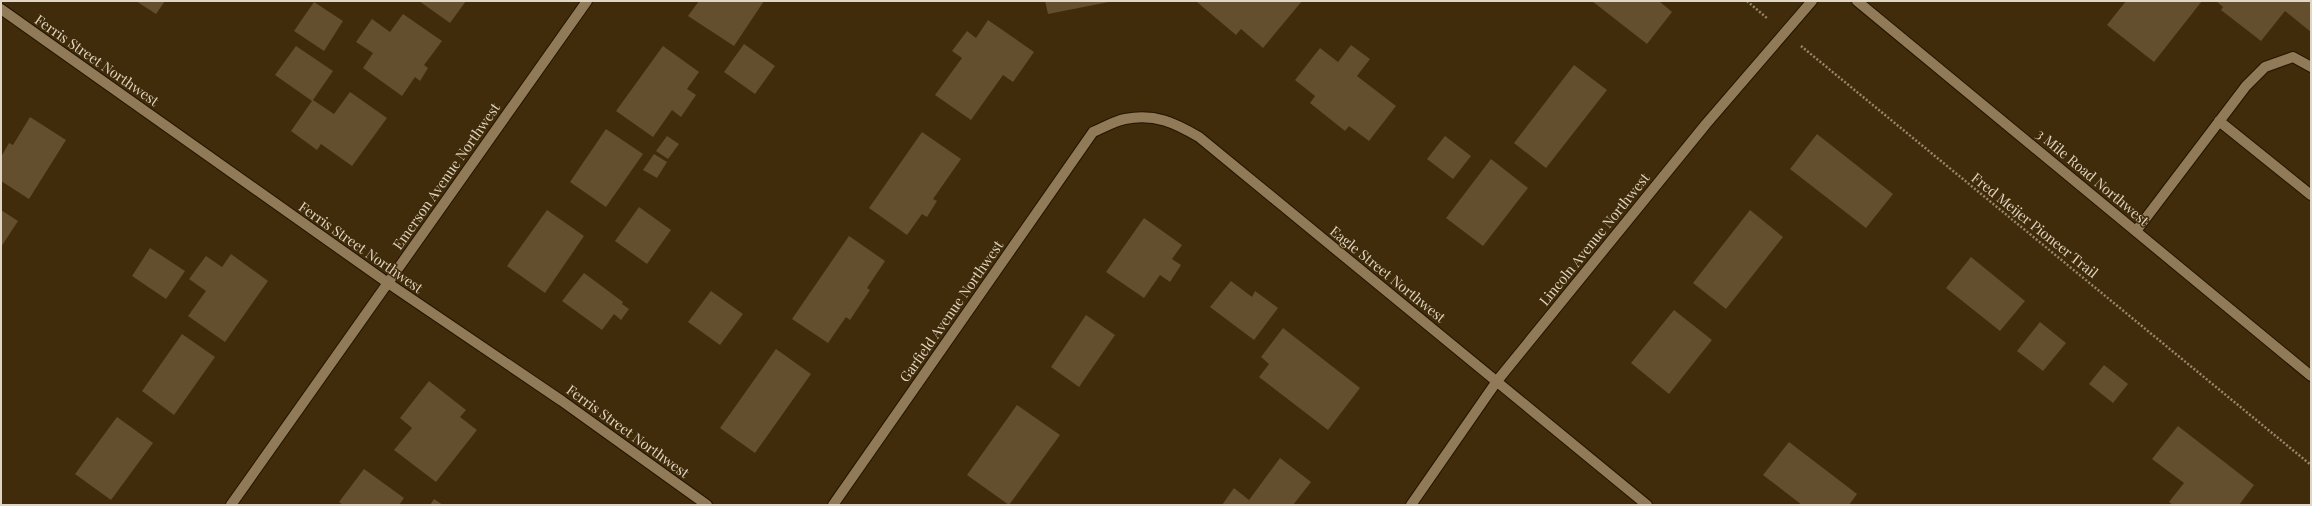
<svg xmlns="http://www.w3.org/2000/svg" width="2312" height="506" font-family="'Playfair Display',serif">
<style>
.building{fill:#634e2d}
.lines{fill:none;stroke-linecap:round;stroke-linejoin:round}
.lane-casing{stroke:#231500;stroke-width:12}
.street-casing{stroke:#231500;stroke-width:12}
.secondary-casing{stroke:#231500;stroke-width:12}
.path{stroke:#96876d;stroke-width:2.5;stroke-dasharray:2 2;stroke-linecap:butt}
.lane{stroke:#917a58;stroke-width:10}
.street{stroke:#917a58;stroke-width:10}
.secondary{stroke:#917a58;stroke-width:10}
.labels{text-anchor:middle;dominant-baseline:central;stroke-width:3;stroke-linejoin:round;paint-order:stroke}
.street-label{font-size:14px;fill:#e1d5c3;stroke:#402c0a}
</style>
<rect width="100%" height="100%" fill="#402c0a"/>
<path class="building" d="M136,1H165L156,14Z
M419,1H466L450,23Z
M699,1H764L734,46L688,16Z
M1045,1H1109V2L1048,14Z
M1198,1H1302L1263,48L1241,29L1236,35L1197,2Z
M1592,1H1659L1672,12L1647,44Z
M2126,1H2202L2154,62L2107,25Z
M2216,1H2311V32L2285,11L2261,41L2221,10L2223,7Z
M314,2L343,21L324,51L294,31Z
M403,14L442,41L424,65L428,68L420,81L415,77L402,96L363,68L373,53L356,42L372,19L390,32Z
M988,20L1034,52L1013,82L1003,75L971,120L935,95L962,58L952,51L967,31L976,38Z
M744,44L775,66L755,94L724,72Z
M1351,45L1370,59L1357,76L1396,106L1369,141L1349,126L1345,131L1310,103L1315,96L1295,80L1320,48L1338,62Z
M296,46L333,71L313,100L334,114L350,92L387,118L352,166L321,144L317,150L291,131L312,101L275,75Z
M663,46L699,72L687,89L696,95L681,117L672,110L653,137L616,111Z
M1574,65L1607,90L1546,168L1514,143Z
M30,117L66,140L29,199L1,181V157L9,143L13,145Z
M606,129L643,154L606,207L570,182Z
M922,132L961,159L933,199L937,201L927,217L922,214L907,235L869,208Z
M1817,134L1893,194L1866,228L1790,169Z
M667,136L679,144L668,159L656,151Z
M1445,136L1471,156L1453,179L1427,159Z
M654,154L667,162L657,178L643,170Z
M1491,159L1528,188L1483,246L1446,218Z
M639,207L671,230L647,264L615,241Z
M1,210L18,221L1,247Z
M547,210L584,236L545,293L507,266Z
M1750,210L1783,237L1726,309L1693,283Z
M1144,218L1182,245L1172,259L1181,265L1170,282L1160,275L1144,298L1106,272Z
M849,236L885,261L867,288L870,290L850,320L846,317L828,343L792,319Z
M150,248L185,271L166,299L132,276Z
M231,254L268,281L225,342L188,316L206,291L189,279L206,256L222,267Z
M1971,257L2025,301L2000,331L1946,288Z
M584,273L623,302L622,304L629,309L621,320L614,314L602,330L562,301Z
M1231,281L1252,297L1255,291L1278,308L1254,340L1210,307Z
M711,291L743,314L720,345L688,322Z
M1674,310L1712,340L1669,394L1631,363Z
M1086,315L1115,335L1079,387L1051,367Z
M2040,322L2066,343L2043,371L2017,351Z
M1283,328L1360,388L1328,430L1259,377L1269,364L1261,357Z
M182,334L215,357L174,415L142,391Z
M776,349L811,374L755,453L720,428Z
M2104,365L2128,384L2113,403L2089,384Z
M429,381L466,410L460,417L477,430L436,482L394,450L412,428L400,418Z
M1017,405L1060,435L1009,505L967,475Z
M117,417L153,443L111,500L75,474Z
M2178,426L2254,485L2239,505H2173L2169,502L2184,483L2152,459Z
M1789,442L1857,494L1849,505H1802L1763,475Z
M1280,458L1311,482L1293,505H1222L1234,488L1249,500Z
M364,469L404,498L399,505H343L339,502Z
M434,499L443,505H430Z"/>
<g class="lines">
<defs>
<path id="lane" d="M2219,121L2311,195
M2136,231L2246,86L2265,67L2293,57L2311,67"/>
<path id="street" d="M1,9L388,283L562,401L707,505
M231,505L587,1
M833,505L1093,132C1103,128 1114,121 1125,119C1155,113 1175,123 1199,137L1647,505
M1411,505L1497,381L1706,124L1812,1"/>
<path id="secondary" d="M1857,1L2311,376"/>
</defs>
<use href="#lane" class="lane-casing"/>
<use href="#street" class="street-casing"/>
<use href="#secondary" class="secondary-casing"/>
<path class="path" d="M1747,1L1768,19
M1801,46L2311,465"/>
<use href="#lane" class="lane"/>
<use href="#street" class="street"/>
<use href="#secondary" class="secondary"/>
</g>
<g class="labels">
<g class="street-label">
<text transform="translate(97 60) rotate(35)">Ferris Street Northwest</text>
<text transform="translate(446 176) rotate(-55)">Emerson Avenue Northwest</text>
<text transform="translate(2093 177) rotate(40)">3 Mile Road Northwest</text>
<text transform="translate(2035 225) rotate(39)">Fred Meijer Pioneer Trail</text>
<text transform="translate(1594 239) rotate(-51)">Lincoln Avenue Northwest</text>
<text transform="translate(361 247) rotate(35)">Ferris Street Northwest</text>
<text transform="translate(1388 274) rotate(39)">Eagle Street Northwest</text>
<text transform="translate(951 311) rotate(-55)">Garfield Avenue Northwest</text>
<text transform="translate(628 431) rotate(36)">Ferris Street Northwest</text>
</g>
</g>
<rect width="2312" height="506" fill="none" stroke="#e1d5c3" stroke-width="4"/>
</svg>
